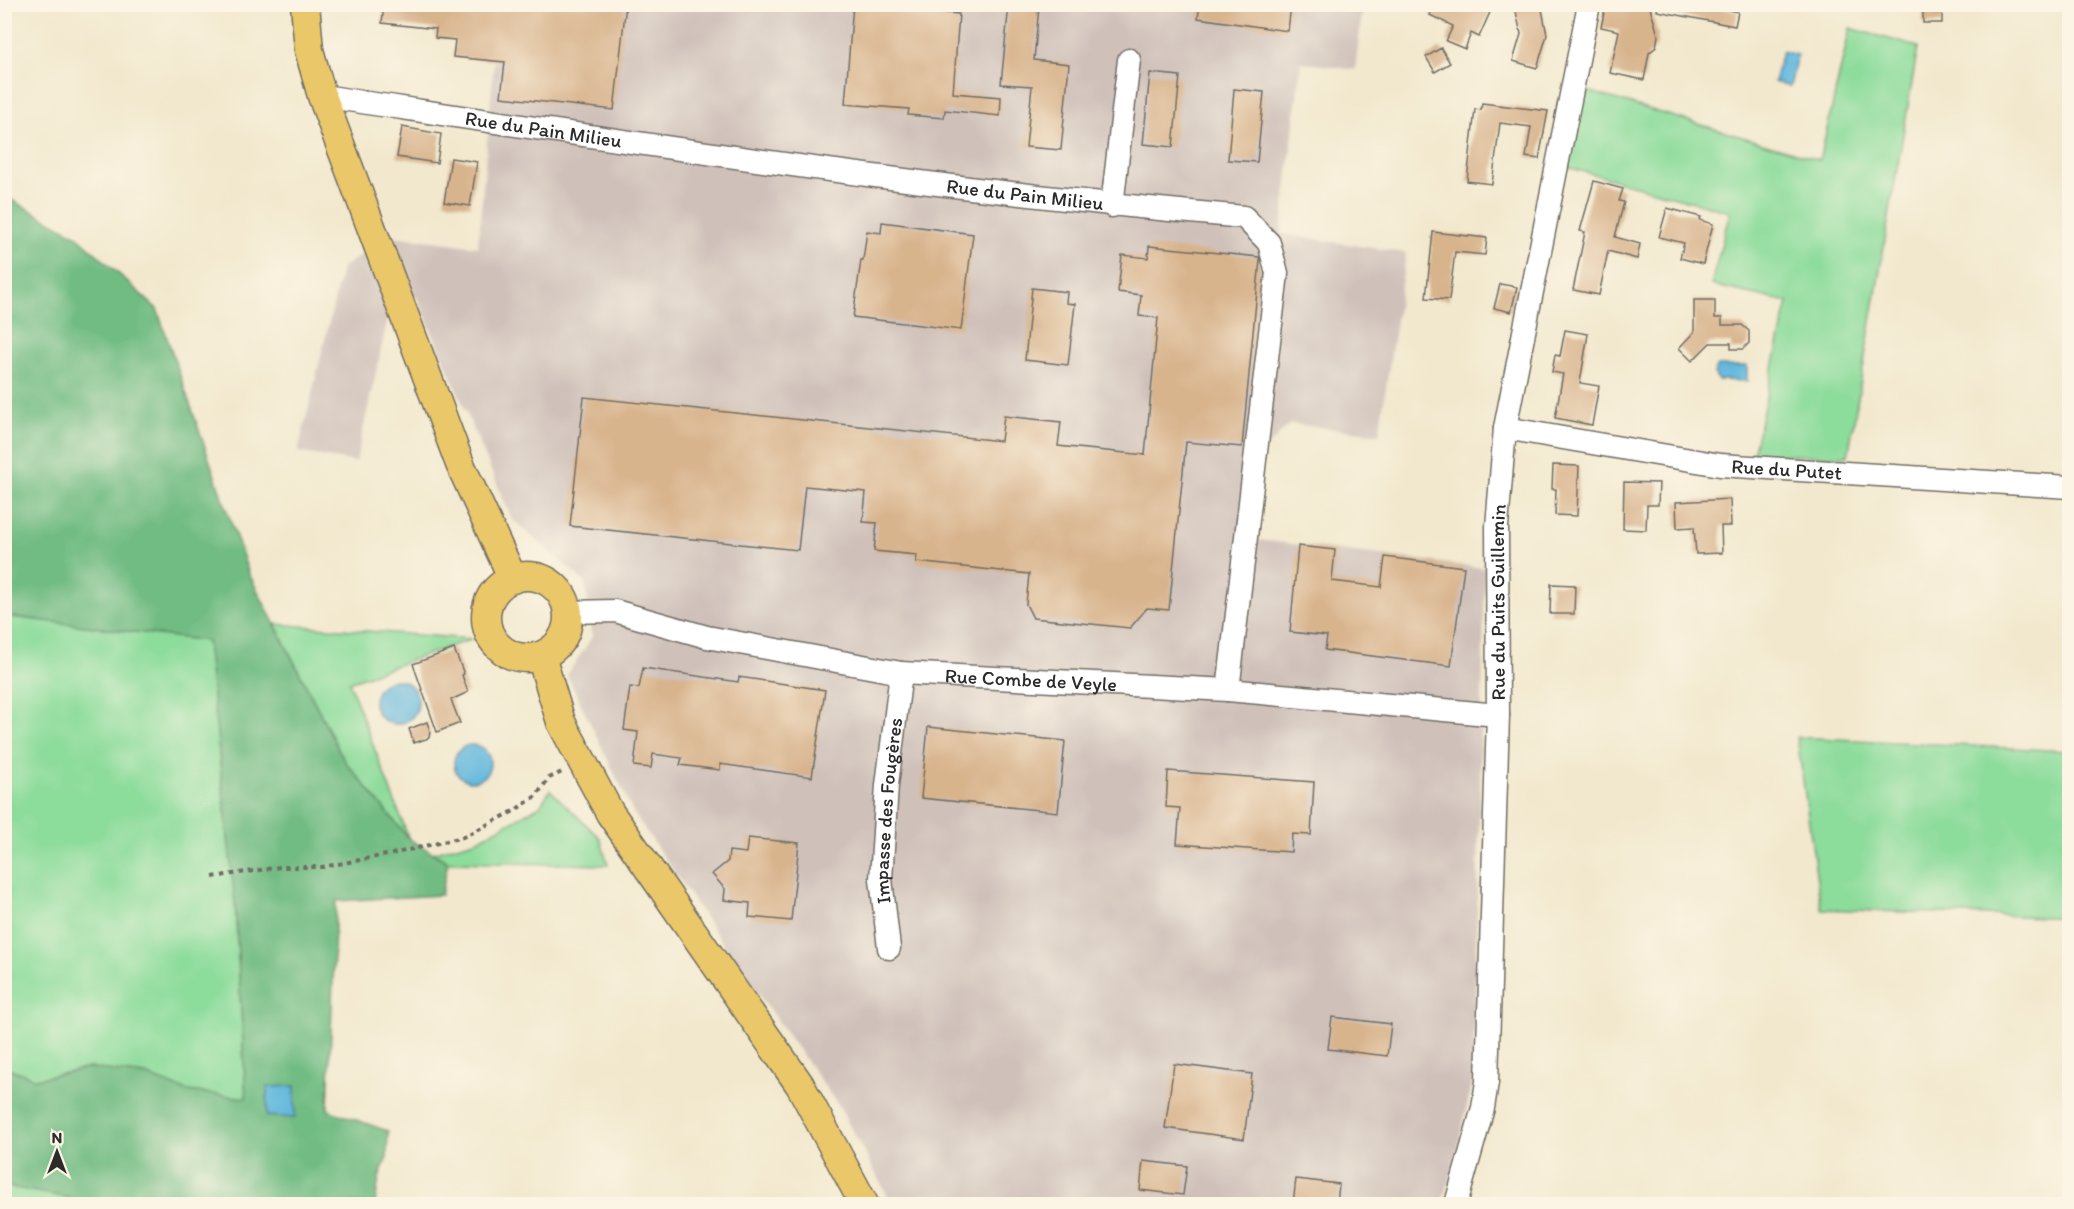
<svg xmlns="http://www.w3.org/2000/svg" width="2074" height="1209" font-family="Itim,sans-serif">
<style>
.industrial{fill:#cfc1ba}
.green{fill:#8cdc9b;stroke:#5c8463;stroke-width:1.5}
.forest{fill:#71bc83;stroke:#4e7457;stroke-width:1.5}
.water{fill:#60b7dd;stroke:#467184;stroke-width:1.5}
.building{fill:#d8b48d}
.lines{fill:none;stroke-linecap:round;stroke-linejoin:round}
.minor-casing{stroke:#716d64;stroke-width:25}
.major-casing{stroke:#716d64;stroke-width:31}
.path{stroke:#716d64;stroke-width:4;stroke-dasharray:4.5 4.5;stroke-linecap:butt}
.minor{stroke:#fff;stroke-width:22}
.major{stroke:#eac769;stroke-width:28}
.labels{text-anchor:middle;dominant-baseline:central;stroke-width:5;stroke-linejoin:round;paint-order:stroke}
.street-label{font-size:20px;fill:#2b2b2b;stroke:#fcf5e5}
</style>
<rect width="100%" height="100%" fill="#fcf5e5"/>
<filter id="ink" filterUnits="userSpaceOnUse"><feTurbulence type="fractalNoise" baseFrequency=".0167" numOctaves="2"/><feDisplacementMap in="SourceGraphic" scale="12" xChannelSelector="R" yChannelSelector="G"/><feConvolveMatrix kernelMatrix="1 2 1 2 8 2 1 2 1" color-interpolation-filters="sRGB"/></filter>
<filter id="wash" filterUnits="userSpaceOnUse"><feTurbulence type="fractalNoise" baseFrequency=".008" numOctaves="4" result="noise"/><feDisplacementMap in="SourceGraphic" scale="24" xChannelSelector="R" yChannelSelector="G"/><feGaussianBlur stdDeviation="1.35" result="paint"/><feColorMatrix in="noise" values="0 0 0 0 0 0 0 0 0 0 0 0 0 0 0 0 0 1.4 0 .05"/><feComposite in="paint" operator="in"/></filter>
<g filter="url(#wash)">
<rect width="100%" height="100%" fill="#f2e8ce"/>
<path class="industrial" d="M499,5H1363L1355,70L1301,62L1281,234L1406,253L1379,434L1290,424L1262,452L1259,540L1485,568L1473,1079L1450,1180L1441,1204H892L839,1106L737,964L633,812L567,675L592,637L585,582L512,519L417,297L389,313L356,462L298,452L342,268L363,254L355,231L478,247Z"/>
<path class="green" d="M1850,28L1918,47L1848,456L1753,455L1788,302L1711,285L1730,212L1567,167L1584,90L1820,160Z
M4,616L207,640L235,902L246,1099L188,1091L145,1075L90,1068L36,1079L5,1067Z
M275,624L472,639L349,682L409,839L344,760Z
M1797,737L2069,751V918L1821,909Z
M550,790L600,838L608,865L448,862L432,853L478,840L540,806Z
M5,1186L102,1204H5Z"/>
<path class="forest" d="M4,196L76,235L157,309L249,574L344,760L409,839L448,862L441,895L336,901L328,1110L388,1131L387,1157L379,1178L375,1204H102L5,1186V1067L36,1079L90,1068L145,1075L188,1091L246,1098L235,902L207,641L5,616Z"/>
<path class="water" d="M1782,51L1797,55L1790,87L1774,82Z
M1718,366H1747V381L1718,380L1714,373Z
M374 702a22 22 0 1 1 44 0a22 22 0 1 1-44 0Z
M454 763a18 18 0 1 1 36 0a18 18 0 1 1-36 0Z
M295,1086V1118L267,1116V1087Z"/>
<g id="blocks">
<path class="building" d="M384,4H626L614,110L501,97L505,62L453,57L455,40L435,38L436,29L382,23Z
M853,4H901V9L959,14L953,93L1001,97L1000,116L945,110L944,118L908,115L909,109L845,104Z
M1009,4L1039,7L1034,60L1069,64L1061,150L1026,147L1032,86L1001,84Z
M1200,4H1291L1288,31L1198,18Z
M1434,4H1478L1491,10L1479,37L1471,33L1465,49L1446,41L1453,26L1430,15Z
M1527,4H1541L1547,35L1537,68L1513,61L1521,34L1515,7Z
M1606,4H1649L1658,35L1656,47L1649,53L1644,80L1610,73L1619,31L1601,27Z
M1658,4H1714L1713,6L1738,12L1735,26L1657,11Z
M1923,4H1942V23H1923Z
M1441,48L1450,63L1435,72L1426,57Z
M1150,73L1180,76L1173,147L1143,144Z
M1234,89L1264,92L1257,162L1228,160Z
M1482,103L1548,111L1539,159L1526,157L1531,127L1500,123L1492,184L1467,181L1475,109L1481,110Z
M402,127L441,134L437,163L397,157Z
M451,158L477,162L470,206L444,202Z
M1594,181L1623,189L1619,201L1624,202L1615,237L1640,244L1637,259L1608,251L1599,295L1573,290L1585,232L1580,231Z
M1667,208L1701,217L1700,220L1713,224L1703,264L1680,258L1684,243L1659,237Z
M882,222L973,234L961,330L853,317L861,260H863L867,231L881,233Z
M1433,232L1487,238L1485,255L1455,252L1449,300L1426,298Z
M1149,246L1259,257L1260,260L1242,447L1186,442L1169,610L1147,608L1130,628L1033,618L1026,604L1029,574L916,562L917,555L874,551L877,523L863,522L866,492L805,486L798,550L570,526L584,397L1001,441L1004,416L1061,422L1058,446L1145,455L1158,318L1139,316L1141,295L1118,292L1122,255L1148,258Z
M1500,284L1517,287L1511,312L1494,308Z
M1032,288L1067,292L1066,303L1075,304L1068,365L1025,360Z
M1694,300H1715V318H1722V325H1742L1749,331V343L1743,349H1731V343H1710L1692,361L1679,348L1694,332Z
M1565,330L1588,334L1580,383L1599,386L1592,425L1555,418L1563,374L1552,372L1555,355L1560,356Z
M1553,465L1579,466L1577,516L1555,515L1556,489H1552Z
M1624,482L1659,483L1658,505H1647L1646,530L1623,529Z
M1730,499L1731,526H1721L1722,553L1696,554L1694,527L1677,528L1676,502Z
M1298,546L1335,550L1332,581L1381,587L1385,557L1464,567L1451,666L1325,650L1327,636L1290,632Z
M1551,584L1575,585L1574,614H1550Z
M454,649L464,674L462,675L468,692L451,700L460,723L437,732L413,664Z
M643,668L738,682L739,677L825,690L812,777L720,764V770L680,765L682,758L653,754L651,768L634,766L638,732L624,730L630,687L639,688Z
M427,722L430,731L429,738L414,743L409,729Z
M928,727L1065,741L1058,812L921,798Z
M1168,771L1314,782L1311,835L1292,834L1291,852L1177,844L1180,808L1166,807Z
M748,838L799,843L791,921L749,917L750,903L724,900L725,889L712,874L728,861L729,851L746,853Z
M1332,1017L1391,1024L1387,1056L1328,1049Z
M1174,1064L1252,1074L1244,1139L1165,1128Z
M1143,1161L1187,1166L1183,1195L1140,1190Z
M1296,1179L1339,1184L1337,1204H1293Z"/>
</g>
</g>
<g filter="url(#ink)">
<use href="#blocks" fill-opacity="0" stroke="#716d64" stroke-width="1.5"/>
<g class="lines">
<defs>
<g id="minor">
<path id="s1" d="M322,96C629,142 935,190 1244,217L1269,243L1277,273L1228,690"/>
<path d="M1112,206L1129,60"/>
<path id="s2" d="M1505,428L1720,465L2070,487"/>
<path id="s3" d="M568,612L615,611L707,637L901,673L1228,690L1498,715"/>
<path id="s4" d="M889,948L881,879L887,785L901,673"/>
<path id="s5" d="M1456,1204L1483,1108L1487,1082L1498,715L1497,527L1505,428L1589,4"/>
</g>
<path id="major" d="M305,4L309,50L322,96L460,464L513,579
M486 617a41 41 0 1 1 82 0a41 41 0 1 1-82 0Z
M541,656L561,722L610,813L800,1085L864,1204"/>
</defs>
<use href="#minor" class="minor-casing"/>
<use href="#major" class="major-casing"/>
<path class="path" d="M213,877L280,867H322L392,854L463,837L514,811L536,796L549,778L562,772"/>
<use href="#minor" class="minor"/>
<use href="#major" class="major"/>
</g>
</g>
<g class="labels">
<g class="street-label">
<text stroke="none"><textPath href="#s1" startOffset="224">Rue du Pain Milieu</textPath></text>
<text stroke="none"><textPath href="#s1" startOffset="710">Rue du Pain Milieu</textPath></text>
<text stroke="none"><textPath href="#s2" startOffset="285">Rue du Putet</textPath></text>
<text stroke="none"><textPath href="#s5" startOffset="606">Rue du Puits Guillemin</textPath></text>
<text stroke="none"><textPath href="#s3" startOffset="470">Rue Combe de Veyle</textPath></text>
<text stroke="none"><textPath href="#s4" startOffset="138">Impasse des Fougères</textPath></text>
</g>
</g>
<rect width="2074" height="1209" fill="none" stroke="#fcf5e5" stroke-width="24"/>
<g transform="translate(57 1152)" stroke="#fcf5e5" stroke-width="4.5" paint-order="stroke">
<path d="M0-4.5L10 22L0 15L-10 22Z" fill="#2b2b2b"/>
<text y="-9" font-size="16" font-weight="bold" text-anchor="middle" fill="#2b2b2b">N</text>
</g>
</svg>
